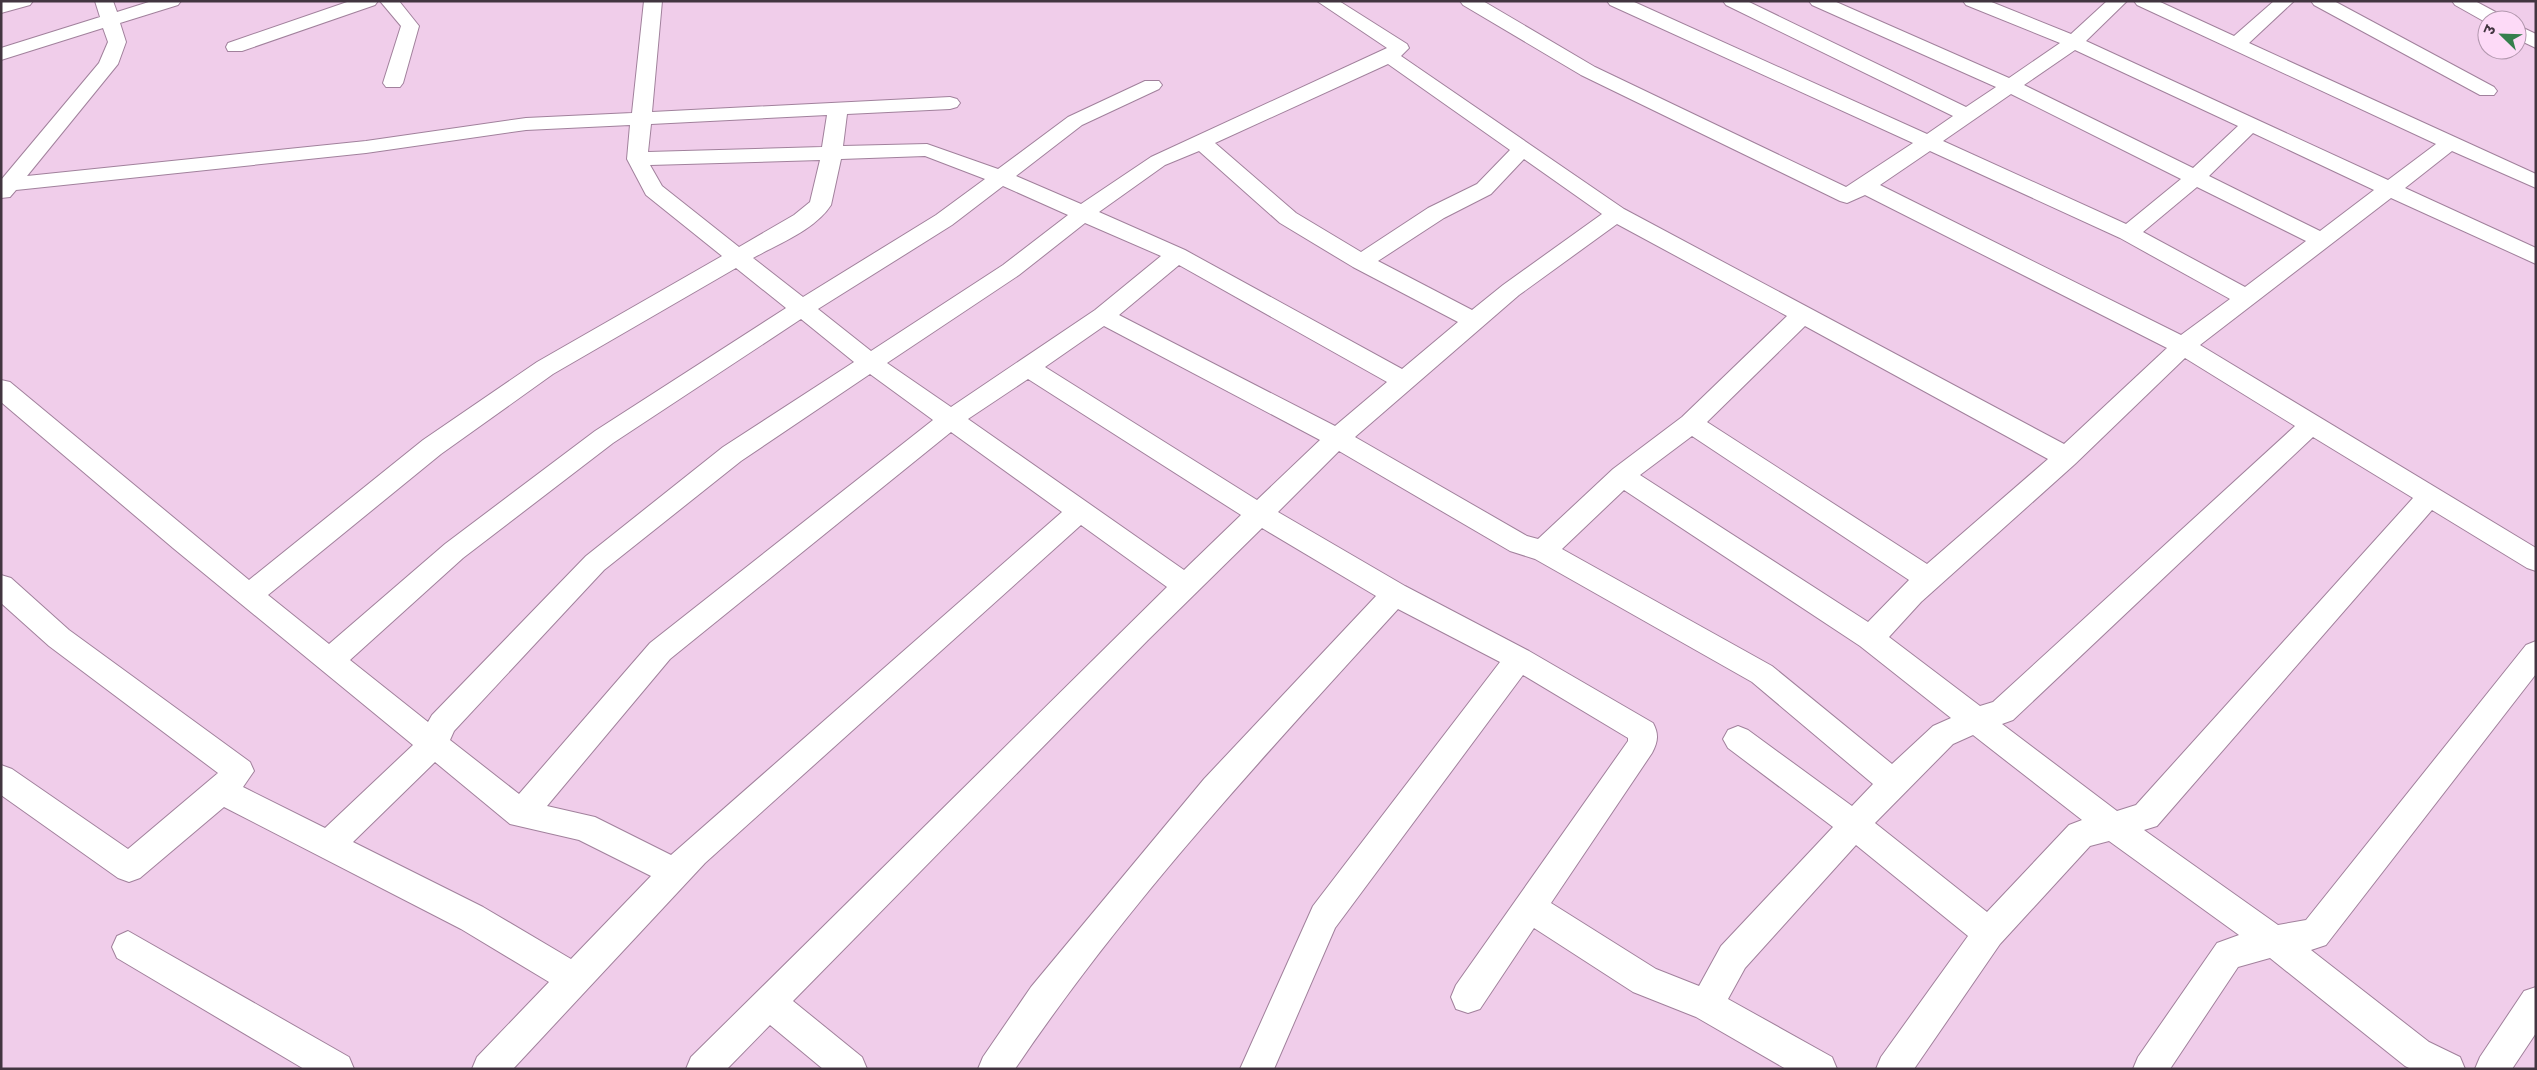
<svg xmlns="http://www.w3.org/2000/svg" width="2537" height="1070" font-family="Poppins,'Noto Sans Devanagari',sans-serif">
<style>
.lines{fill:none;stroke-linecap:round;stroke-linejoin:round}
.minor-casing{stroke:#a1819c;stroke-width:2}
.minor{fill:#fff;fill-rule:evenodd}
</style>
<rect width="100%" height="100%" fill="#f0cdea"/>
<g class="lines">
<defs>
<path id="minor" d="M33,1L30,5L1,13V2Z
M95,1H113L117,12L152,1H181L178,5L120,23L126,42L118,64L27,176L366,141L526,118L632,113L644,1H662L652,112L950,97L957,99L960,103L957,107L950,109L847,114L843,146L927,144L998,169L1068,117L1145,81H1159L1162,85L1159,89L1082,125L1016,176L1081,204L1151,157L1387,48L1317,1H1339L1407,44L1409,48L1401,56L1624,209L2064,444L2167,348L1865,195L1847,203L1840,201L1581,75L1463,5L1460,1H1483L1595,67L1846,187L1913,143L1610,5L1607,1H1632L1927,134L1953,116L1726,5L1723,1H1747L1966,107L1996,87L1812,5L1809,1H1834L2009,78L2060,43L1966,5L1963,1H1989L2071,34L2107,1H2127L2086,41L2388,180L2436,144L2137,5L2134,1H2158L2234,36L2274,1H2294L2249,43L2536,174V188L2452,151L2405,188L2536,248V264L2391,198L2200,345L2536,548V571L2527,568L2432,510L2157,826L2144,830L2278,925L2306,920L2526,645L2536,641V674L2326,945L2311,950L2429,1042L2460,1057L2465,1069H2411L2405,1066L2270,958L2238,967L2170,1069H2133L2138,1057L2217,943L2239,935L2109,841L2090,846L2000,944L1914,1069H1876L1881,1057L1968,936L1856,845L1745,968L1728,999L1832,1057L1837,1069H1786L1696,1017L1633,992L1534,928L1480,1009L1468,1013L1456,1009L1451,997L1456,985L1628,741V738L1523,675L1335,928L1274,1069H1240L1313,906L1500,662L1398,609C1264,756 1127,903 1015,1069H978L983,1057L1031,987L1204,779L1376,596L1262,528L1148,640L793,1001L862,1057L867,1069H823L770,1025L727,1069H686L691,1057L1167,587L1081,525L705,863L513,1069H472L477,1057L549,982L461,929L224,807L140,878L129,882L118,878L1,795V765L12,769L128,849L218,773L49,646L1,603V575L11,578L69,630L250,762L254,771L243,787L325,828L413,745L173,548L1,402V380L10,382L249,580L423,440L537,362L722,256L646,195L627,159L630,125L526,130L366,153L16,190L10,197L1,198V180L99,63L108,42L103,28L1,60V48L100,17ZM2075,50L2238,126L2193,168L2024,85ZM1388,64L1510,150L1477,184L1428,208L1361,252L1296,213L1215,143ZM2011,94L2181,179L2126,224L1943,141ZM827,115L822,147L648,152L651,124ZM2253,133L2374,190L2320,231L2209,176ZM1199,151L1280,223L1353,267L1458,322L1402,369L1185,250L1099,212L1165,165ZM1930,151L2120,238L2230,299L2181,335L1880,185ZM925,156L985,179L936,215L803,297L753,258C778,244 815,230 831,205L841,159ZM1524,159L1602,214L1503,285L1472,310L1378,261L1444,218L1491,194ZM820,160L810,202L794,215L739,247L662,186L650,165ZM1003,186L1068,215L1003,265L871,351L818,309L952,225ZM2197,187L2306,241L2245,287L2143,232ZM1085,223L1161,256L1095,310L951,407L887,363L1019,275ZM1617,224L1787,316L1682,417L1613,469L1538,539L1527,536L1355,437L1519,295ZM1179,265L1387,382L1335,426L1119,315ZM736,268L786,308L595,431L445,544L329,644L268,595L441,454L553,374ZM801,319L854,362L723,447L586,556L432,715L428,722L350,660L463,558L613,443ZM1104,326L1320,440L1257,500L1045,367ZM1805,326L2048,459L1927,564L1707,422ZM2185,358L2295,426L1993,702L1980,706L1889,637L1921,602L2075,464ZM870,374L933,420L650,643L519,794L450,740L454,731L604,570L741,461ZM1028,379L1241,515L1184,570L968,419ZM951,432L1062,512L671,855L595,817L547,806L670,659ZM1692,436L1909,580L1868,622L1640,475ZM2313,437L2413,498L2136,805L2117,811L2002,724L2013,720ZM1339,451L1510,551L1535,559L1752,682L1873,784L1852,806L1748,730L1738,726L1728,730L1723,739L1728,748L1833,827L1721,946L1699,986L1656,969L1551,903L1652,753C1658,742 1659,734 1653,723L1529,651L1405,586L1278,512ZM1624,490L1860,646L1951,718L1933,726L1892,764L1772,666L1562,549ZM1973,735L2082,820L2069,825L1987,912L1875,823L1953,744ZM435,762L510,824L579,840L651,876L571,959L483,907L353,842Z
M350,1H378L375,5L242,51H228L226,47L228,43Z
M380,1H399L419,26L403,83L400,87H386L383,83L401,26Z
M2311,1H2334L2494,87L2497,91L2494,95H2480L2314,5Z
M2452,1H2475L2503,16L2505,20H2487V23L2455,5Z
M2517,25L2536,34V48L2517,39Z
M128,931L349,1057L354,1069H304L117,958L112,947L117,936Z
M2536,987V1033L2512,1069H2475L2480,1057L2524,991Z"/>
</defs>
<use href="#minor" class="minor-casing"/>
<use href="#minor" class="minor"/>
</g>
<rect width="2537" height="1070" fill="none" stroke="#423540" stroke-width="5"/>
<g transform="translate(2502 35) rotate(293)"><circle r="24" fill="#fddaf7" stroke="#b298ae"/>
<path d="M0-4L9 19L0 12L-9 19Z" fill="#357f4d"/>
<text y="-8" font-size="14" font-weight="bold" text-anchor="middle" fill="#423540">उ</text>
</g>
</svg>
